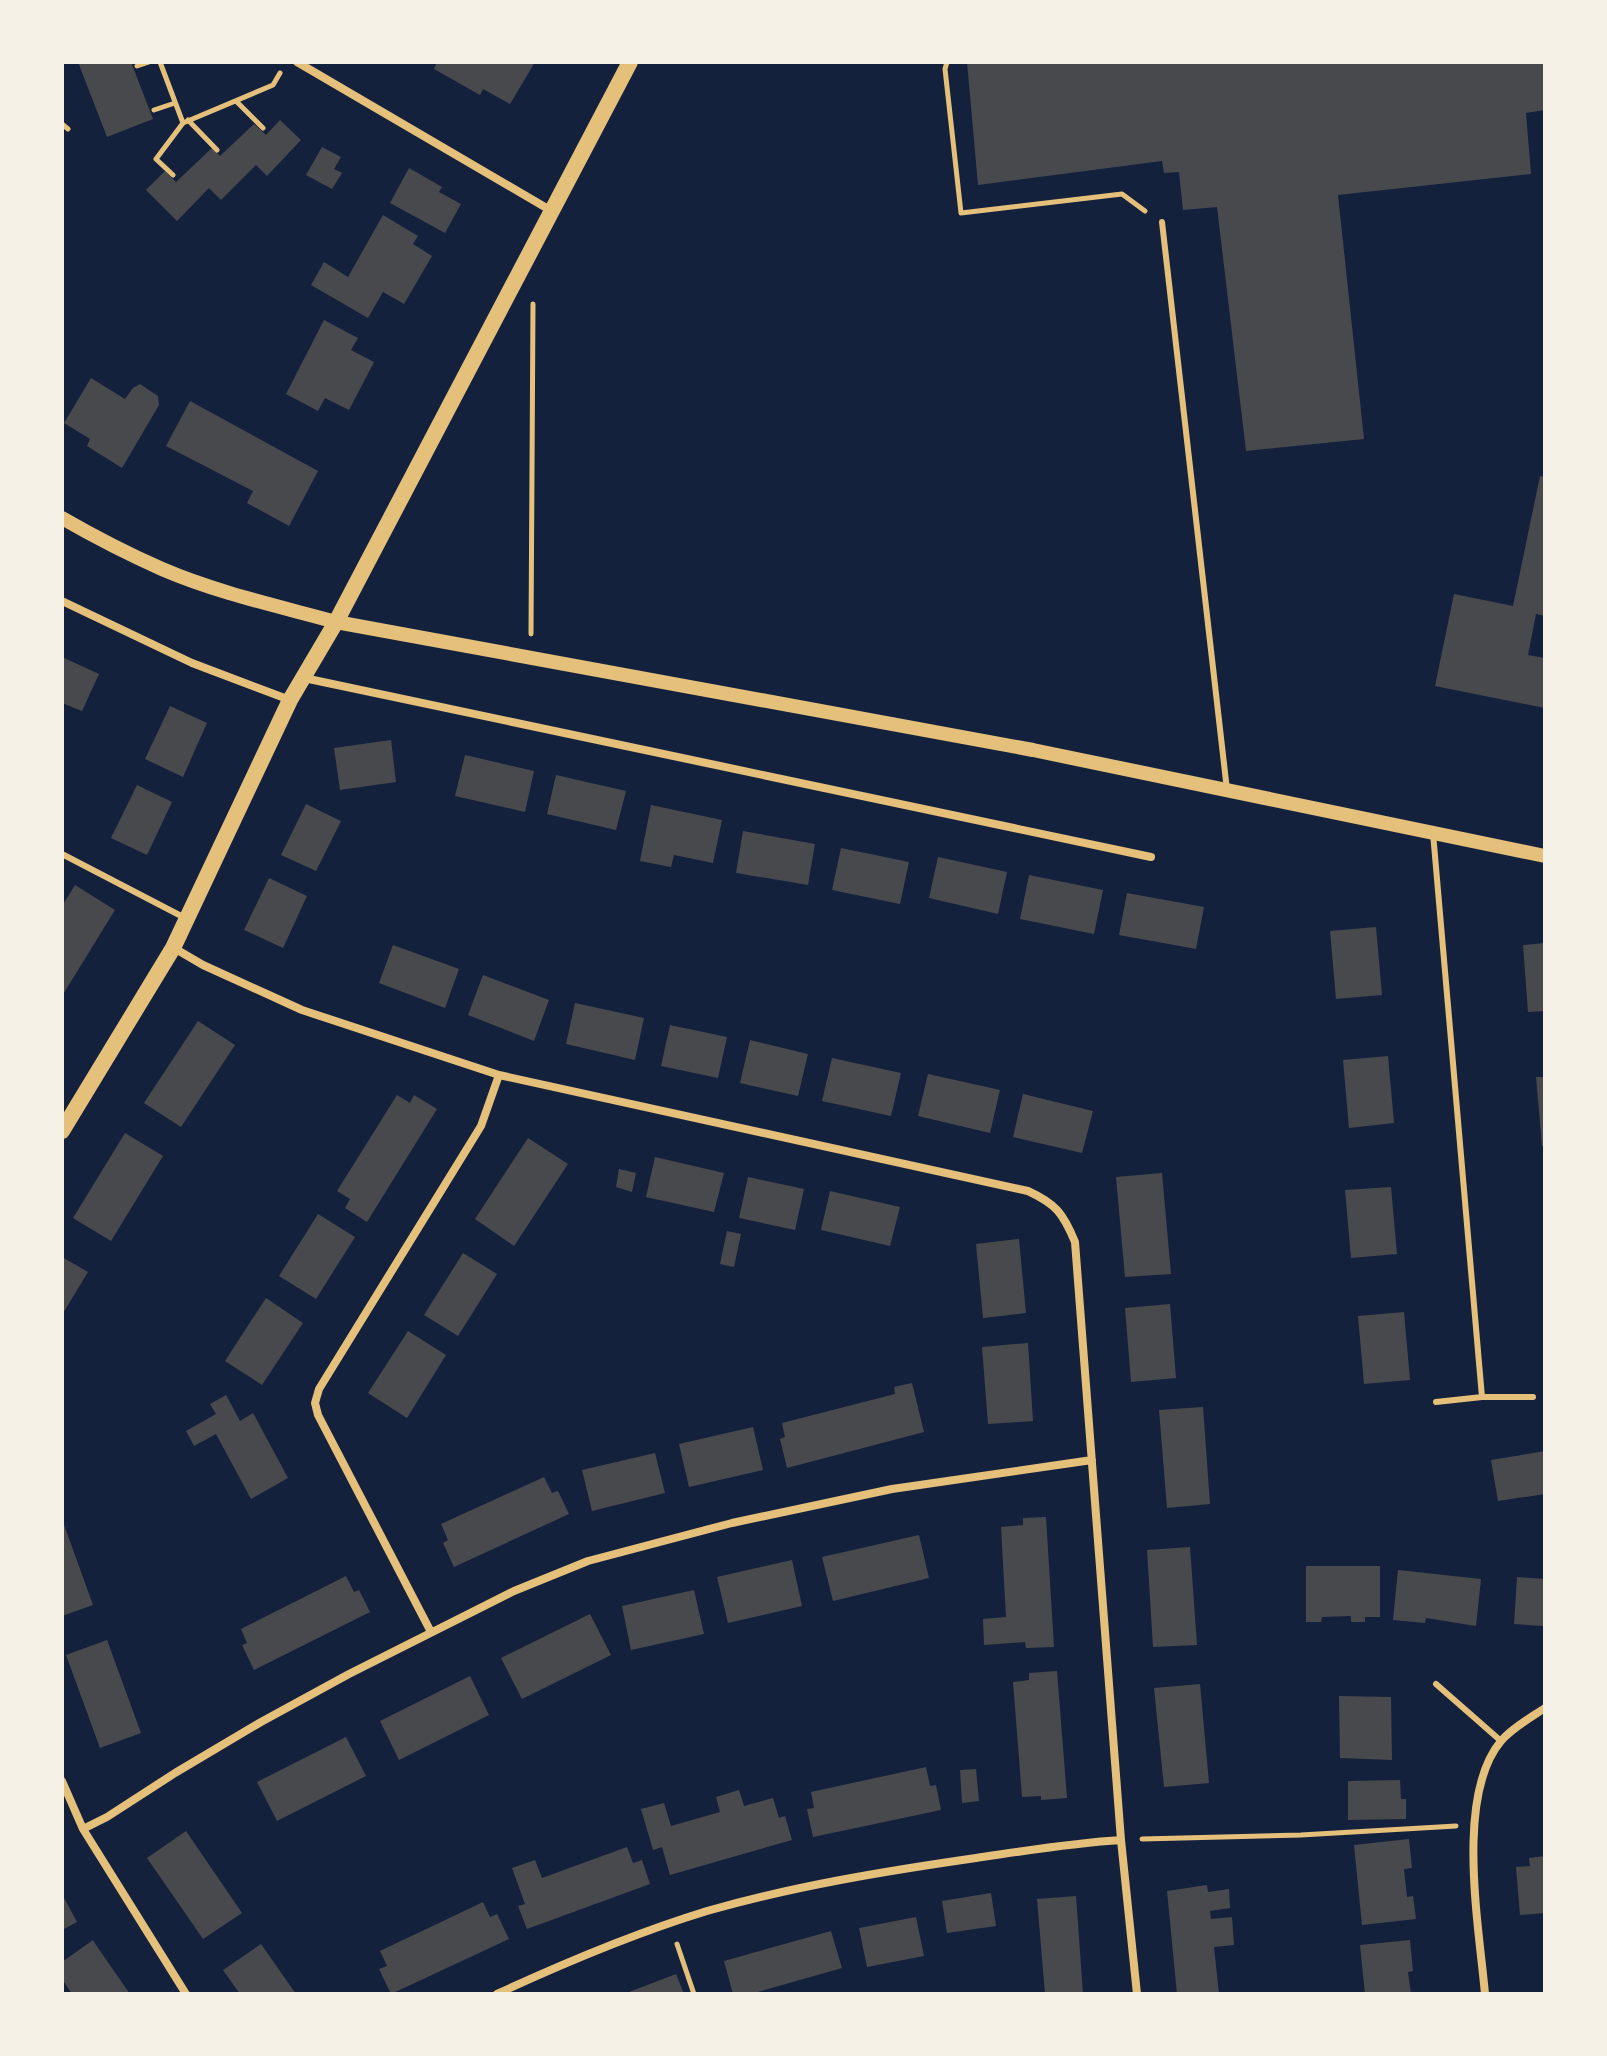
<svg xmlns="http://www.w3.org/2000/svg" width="1607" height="2056" font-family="'Roboto Serif',serif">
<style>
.building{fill:#48494c}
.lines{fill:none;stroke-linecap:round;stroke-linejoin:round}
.path{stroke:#e5c07b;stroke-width:5}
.service{stroke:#e5c07b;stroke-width:6}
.minor{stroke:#e5c07b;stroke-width:8}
.tertiary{stroke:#e5c07b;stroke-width:14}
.secondary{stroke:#e5c07b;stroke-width:16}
</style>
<rect width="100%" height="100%" fill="#14213d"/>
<path class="building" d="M78,62H131L153,119L107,137Z
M437,62H535L510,104L483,89L480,95L434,69Z
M967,62H1545V110L1526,113L1531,174L1338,195L1364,439L1246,451L1217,207L1183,210L1179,172L1164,173L1162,161L978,185Z
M280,120L301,140L267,176L256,165L221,200L209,188L177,221L146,190L165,171L176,182L212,148L220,156L254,124L266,135Z
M322,147L341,157L334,169L342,173L332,189L306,175Z
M409,168L442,187L439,192L461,204L445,233L390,203Z
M383,215L418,236L413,244L432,256L404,304L383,292L368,318L311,285L324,262L348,277Z
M324,320L358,338L351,350L374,362L349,410L325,398L318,411L286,394Z
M91,378L125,399L133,388L140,384L158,396L159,405L122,468L87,446L90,439L64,423Z
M190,401L318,471L289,526L247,503L253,491L166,446Z
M1540,476L1545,477V616L1536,614L1528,655L1545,658V708L1435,686L1454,594L1513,606Z
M62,657L99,674L82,711L62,703Z
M170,706L207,723L183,777L145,759Z
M391,740L396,782L340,790L334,748Z
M465,755L534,771L525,812L455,796Z
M556,775L626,791L616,830L547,814Z
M137,785L172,802L147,855L111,838Z
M306,804L341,821L316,871L281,855Z
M651,805L722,820L713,863L674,855L671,867L640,861Z
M743,831L815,844L808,885L736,873Z
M841,848L909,862L900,904L832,890Z
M938,857L1007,872L998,914L929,898Z
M1029,875L1103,890L1094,934L1020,919Z
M269,878L307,896L283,948L244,930Z
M75,885L115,910L62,996V906Z
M1127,893L1204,907L1196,949L1119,935Z
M1376,927L1382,995L1336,999L1330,931Z
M1545,943V1011L1528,1012L1523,945Z
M393,945L459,969L445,1008L379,983Z
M483,975L549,1000L534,1041L468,1015Z
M575,1003L644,1018L635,1060L566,1044Z
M198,1021L235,1045L181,1127L144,1103Z
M670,1025L727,1037L718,1078L661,1066Z
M750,1040L808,1054L798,1096L740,1083Z
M1388,1056L1394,1123L1349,1128L1343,1060Z
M832,1058L901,1073L891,1116L822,1101Z
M928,1074L1000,1090L990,1133L918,1116Z
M1536,1077H1545V1145L1542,1146Z
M1023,1094L1093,1111L1082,1153L1013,1137Z
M397,1095L410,1103L414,1095L437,1109L367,1222L345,1208L350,1199L337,1191Z
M125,1133L163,1156L111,1241L73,1218Z
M528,1138L568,1164L514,1246L475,1219Z
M655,1157L724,1173L714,1212L646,1197Z
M619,1169L636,1173L632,1192L616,1187Z
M1162,1173L1171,1274L1125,1277L1116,1177Z
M748,1177L804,1189L795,1230L739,1218Z
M1391,1187L1397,1254L1351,1258L1345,1190Z
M830,1191L900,1207L890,1246L821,1230Z
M318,1214L355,1237L316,1299L279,1276Z
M727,1231L741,1234L734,1267L720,1264Z
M1019,1239L1026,1313L983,1318L976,1244Z
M463,1253L497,1274L458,1336L424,1315Z
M62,1257L88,1272L62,1315Z
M266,1298L303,1323L262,1385L225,1361Z
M1170,1304L1176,1378L1131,1382L1125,1308Z
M1404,1312L1410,1380L1364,1384L1358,1316Z
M408,1331L446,1355L407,1418L368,1393Z
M1028,1343L1033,1421L988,1424L982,1347Z
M912,1383L924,1432L787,1468L780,1439L785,1437L782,1423L895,1394L894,1387Z
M226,1395L240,1421L253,1413L288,1478L251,1499L216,1434L194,1446L186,1431L216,1414L210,1404Z
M1203,1407L1210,1504L1167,1508L1159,1410Z
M753,1427L763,1470L689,1487L679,1444Z
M1545,1451V1494L1498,1501L1491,1460Z
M655,1453L665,1493L592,1511L582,1470Z
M544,1477L552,1493L558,1491L569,1514L454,1567L443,1543L448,1540L441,1524Z
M1046,1517L1054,1647L1026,1648L1025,1642L984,1645L983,1619L1006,1617L1001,1527L1023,1525V1518Z
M62,1519L93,1605L62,1616Z
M919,1535L929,1578L833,1601L822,1557Z
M1190,1547L1197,1645L1153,1647L1147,1550Z
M792,1560L802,1606L728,1623L717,1577Z
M1306,1566H1380V1617H1365V1622H1351V1616L1322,1617L1321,1622H1306Z
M1398,1570L1481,1579L1476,1626L1426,1618L1425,1623L1393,1620Z
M346,1576L354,1592L359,1590L370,1612L254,1670L242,1645L247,1643L241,1629Z
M1517,1577L1545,1579L1544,1626L1514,1624Z
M694,1590L704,1634L631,1650L622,1606Z
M590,1614L611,1655L522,1699L501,1658Z
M107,1640L141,1733L100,1748L66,1655Z
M1057,1671L1067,1798L1041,1800V1796L1022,1797L1013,1682L1029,1680V1673Z
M470,1676L489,1715L399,1760L380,1721Z
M1200,1684L1209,1783L1164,1787L1154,1688Z
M1339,1696L1391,1697L1392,1760L1340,1758Z
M346,1737L366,1776L277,1821L257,1782Z
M926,1767L930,1786L936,1785L941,1810L813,1837L807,1809L814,1808L811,1792Z
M976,1769L979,1801L962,1803L960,1770Z
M1400,1780L1401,1799H1406V1819L1348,1820V1781Z
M739,1790L744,1806L773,1798L779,1818L785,1816L792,1840L670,1875L662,1847L653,1850L641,1809L664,1803L671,1826L720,1812L716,1797Z
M186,1831L242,1913L203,1939L147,1858Z
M1409,1839L1412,1868L1404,1869L1407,1897L1413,1896L1416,1919L1362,1925L1354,1845Z
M627,1847L633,1863L642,1860L650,1884L527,1929L518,1906L525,1904L512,1868L535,1860L542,1878Z
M1545,1856V1913L1520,1915L1516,1867L1530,1866L1529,1858Z
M1207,1885L1208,1892L1229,1889L1230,1908L1210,1911L1211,1919L1232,1917L1234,1945L1214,1947L1219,1994H1177L1167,1891Z
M991,1893L996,1926L947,1933L942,1901Z
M62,1894L77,1922L62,1930Z
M1076,1896L1083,1994H1045L1037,1899Z
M483,1902L490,1917L497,1914L509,1939L391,1994L379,1969L387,1966L380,1951Z
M916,1917L924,1956L867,1967L859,1928Z
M831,1931L842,1968L751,1994H733L724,1961Z
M93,1940L96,1945L130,1994H72L62,1979V1962Z
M1410,1940L1413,1971L1408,1972L1411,1994H1365L1360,1945Z
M261,1944L296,1994H240L223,1970Z
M676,1974L684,1994H624Z"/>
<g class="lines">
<path class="path" d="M160,62L183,123L273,85L280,73
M947,62L945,69L961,213L1122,194L1145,211
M137,66L149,62
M236,101L263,128
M154,110L175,103
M188,120L217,150
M62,124L68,129
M173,175L156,159L183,123
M531,634L533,304
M1142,1839L1301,1835L1456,1826
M677,1944L694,1994"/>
<path class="service" d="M1162,222L1227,790
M1433,833L1482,1397
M62,854L187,919
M1436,1402L1482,1397H1533
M1436,1684L1501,1741"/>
<path class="minor" d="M297,62L550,210
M62,601L192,663L290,700
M304,678L1151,857
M174,948L203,965L302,1010L499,1075L1028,1191C1056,1204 1063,1213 1075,1242L1121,1840L1137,1994
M431,1632L318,1415L315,1403L319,1389L481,1126L499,1075
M62,1781L83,1829L186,1994
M83,1829L107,1817L175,1773L261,1722L349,1674L514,1591L588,1561L732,1523L892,1489L1092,1460
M497,1994C564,1963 635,1933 707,1911C794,1886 886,1871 976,1858C1024,1851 1072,1843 1121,1840
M1485,1994C1479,1926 1455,1796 1501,1741C1512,1728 1530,1718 1545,1708"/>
<path class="tertiary" d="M62,518C95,537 128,554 162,569C218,593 278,606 336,622L1033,750L1545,856"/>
<path class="secondary" d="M62,1131L173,948L290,700L336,622L630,62"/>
</g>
<rect width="1607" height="2056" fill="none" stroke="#f6f1e7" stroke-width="128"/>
</svg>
